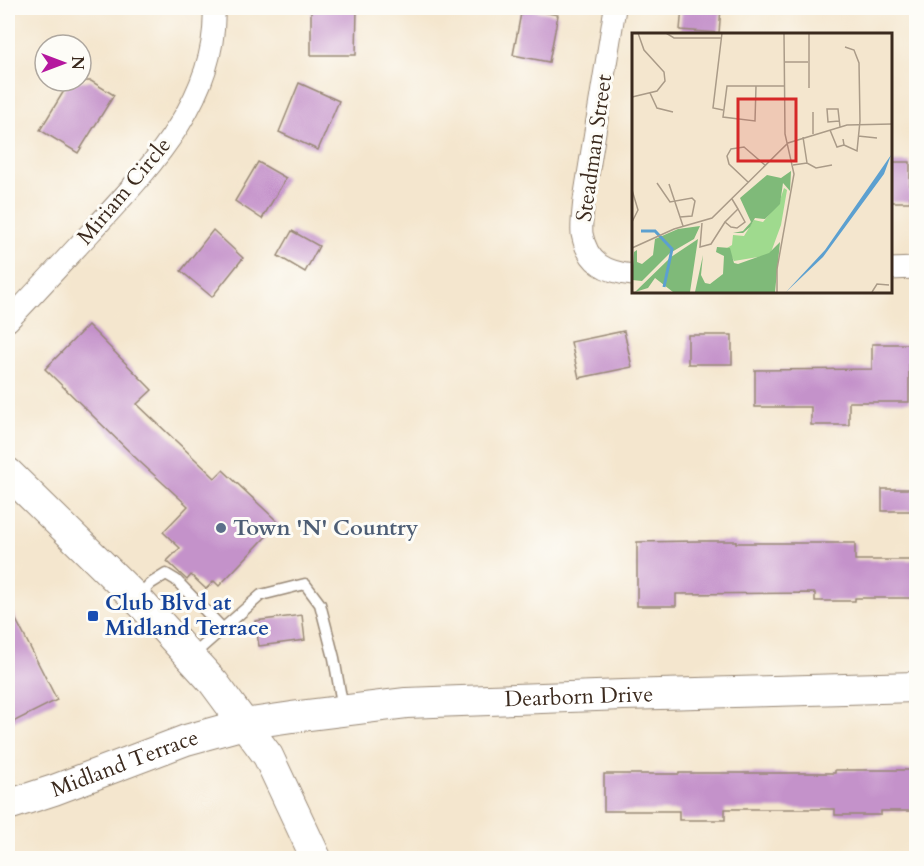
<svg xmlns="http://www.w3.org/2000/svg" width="924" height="866" font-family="Cardo,serif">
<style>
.building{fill:#c492ca}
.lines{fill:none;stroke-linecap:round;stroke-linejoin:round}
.lane-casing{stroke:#988876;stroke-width:13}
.street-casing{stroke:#988876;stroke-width:23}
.secondary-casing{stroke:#988876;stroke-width:32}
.lane{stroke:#fff;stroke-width:10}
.street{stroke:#fff;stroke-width:21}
.secondary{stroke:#fff;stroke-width:30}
.service-dot{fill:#5c6f8a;stroke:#fdfcf7;stroke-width:2}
.transit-dot{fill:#1a4fb4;stroke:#fdfcf7;stroke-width:2}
.labels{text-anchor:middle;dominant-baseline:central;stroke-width:6;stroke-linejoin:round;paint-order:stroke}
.street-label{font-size:22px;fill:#3b2a1e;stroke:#fdfcf7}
.service-label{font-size:22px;font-weight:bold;fill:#4e5e75;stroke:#fdfcf7;text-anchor:start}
.transit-label{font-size:22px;font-weight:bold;fill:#164399;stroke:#fdfcf7;text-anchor:start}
.inset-river{fill:none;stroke:#5ca0d0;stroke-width:3}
.inset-road{fill:none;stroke:#aa9b88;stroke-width:1.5}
.view{fill:#d62828;fill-opacity:0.15;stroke:#d62828;stroke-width:3}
.inset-edge{fill:none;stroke:#3b2a1e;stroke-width:3}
</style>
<rect width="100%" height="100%" fill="#fdfcf7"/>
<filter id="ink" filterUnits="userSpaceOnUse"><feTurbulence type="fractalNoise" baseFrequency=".0167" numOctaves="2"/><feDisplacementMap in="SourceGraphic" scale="12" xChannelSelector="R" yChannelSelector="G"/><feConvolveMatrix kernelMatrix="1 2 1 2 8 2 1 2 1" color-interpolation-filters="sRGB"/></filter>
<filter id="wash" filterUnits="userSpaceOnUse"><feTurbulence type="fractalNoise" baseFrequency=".008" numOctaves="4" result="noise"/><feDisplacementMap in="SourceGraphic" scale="24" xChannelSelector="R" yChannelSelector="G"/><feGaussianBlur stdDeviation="1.35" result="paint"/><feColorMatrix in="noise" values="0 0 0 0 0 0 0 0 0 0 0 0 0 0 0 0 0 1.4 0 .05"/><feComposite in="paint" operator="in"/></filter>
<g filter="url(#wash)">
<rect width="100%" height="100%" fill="#f4e6ce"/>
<g id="blocks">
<path class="building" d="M311,8H357L356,55H311Z
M522,8L558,15L549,62L513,55Z
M682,8H721L719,33L680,30Z
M70,81H91L114,95L78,153L40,130Z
M299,83L339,101L318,150L279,132Z
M258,162L286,178L262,219L235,201Z
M890,162H910V202H890Z
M213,230L243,258L212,297L181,271Z
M292,231L319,246L305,272L278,256Z
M88,325L152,390L137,404L215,478L223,470L279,523L219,586L214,581L206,589L191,575L187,580L167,561L180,548L163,532L188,506L140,462L45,369Z
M624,331L632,367L579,378L571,342Z
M688,335H732V364H688Z
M872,344H909V402H849V425H811V407H755V370L872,369Z
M882,489H916V511H882Z
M697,541H736V543H855V560H915V598H855V601H815V593L676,594V606H637V542Z
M8,604L57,700L13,722L8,710Z
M302,615L305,640L259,646L255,621Z
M835,770H916V811H881V815H835V809H725V820H679V811H604V774H679V773H835Z"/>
</g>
</g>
<g filter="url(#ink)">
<use href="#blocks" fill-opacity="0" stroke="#988876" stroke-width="1.5"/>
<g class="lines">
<defs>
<path id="lane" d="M139,596L150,584L166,574L176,580L223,629
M193,655L261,595L305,584L320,604L334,658L343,709"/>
<path id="street" d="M615,8L584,200C583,211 581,224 582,234C588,264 606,272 633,275
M890,269L916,268
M8,321C36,292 64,261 92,231C149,169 218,98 214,8"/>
<g id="secondary">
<path d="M8,473L142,604L214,683L268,756L316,858"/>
<path id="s1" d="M8,805L54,790L186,740L244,724L292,717L406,703L623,695L916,687"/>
</g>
</defs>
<use href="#lane" class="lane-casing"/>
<use href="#street" class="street-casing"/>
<use href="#secondary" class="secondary-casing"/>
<use href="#lane" class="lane"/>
<use href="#street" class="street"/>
<use href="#secondary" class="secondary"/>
</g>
</g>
<circle class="service-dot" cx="221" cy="528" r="6"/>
<rect class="transit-dot" x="87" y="610" width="12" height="12" rx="3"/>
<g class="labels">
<g class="street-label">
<text transform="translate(594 148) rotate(-82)">Steadman Street</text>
<text transform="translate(124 191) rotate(-50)">Miriam Circle</text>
<text stroke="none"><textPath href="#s1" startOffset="586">Dearborn Drive</textPath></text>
<text stroke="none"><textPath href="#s1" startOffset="124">Midland Terrace</textPath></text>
</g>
<g class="service-label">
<text x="233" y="528">Town 'N' Country</text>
</g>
<g class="transit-label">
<text x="105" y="603">Club Blvd at<tspan x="105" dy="25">Midland Terrace</tspan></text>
</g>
</g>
<g transform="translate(632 33)">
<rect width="260" height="260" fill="#f4e6ce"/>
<path d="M152,155L155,157L149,192L138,222L102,228L95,215L100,212L101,202L112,203L122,187L131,189L147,170Z" fill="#9fda8e"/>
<path d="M159,138L158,158L151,150L148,171L133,186L123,185L118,194L111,200H101L111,198L119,189L108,165L135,142L149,145ZM68,193L62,206L38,220L10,248L0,247L2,219L5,217V229L10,231L21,222L23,206L46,196ZM66,206L58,259H41L23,245L16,255L3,259L39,224ZM148,209L143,259H63L71,222L69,242L73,250L78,251L91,241L92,223L84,219L85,214L98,215L102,230L106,231L137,220Z" fill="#7fba79"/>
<path d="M259,122L252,141L191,224L154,259L193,217Z" fill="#5ca0d0"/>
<path class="inset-river" d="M9,198H23L40,216L32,254"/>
<path class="inset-road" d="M34,0L42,5H90M90,0L81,75L91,77M152,29H176M124,53L123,88L91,84L95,53H152M177,55V0M18,60L25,75L41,79M0,64L25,58L33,48L32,39L12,17L6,0M207,88L196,89L195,76H206L208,94M198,97L205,114L212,112L211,106M181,101V79M226,103L245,105M171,104L175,130M212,112L225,118L228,88L227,30L222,17L213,14M161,132L175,130L184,135L200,132M116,149L97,131L95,123L99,116L112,114L133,132M25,150L38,169L60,165L63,168L60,183L48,184M37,151L51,193M0,157L6,177L0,189M100,166L106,176L93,189L99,194L105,195L113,189L106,176M70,190L68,214L79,211L93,189M0,215L42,196L80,185L156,110L215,92L260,91M145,259V236L162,141L153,101L152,0M240,259L245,251L257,252"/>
<path class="view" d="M106,66H164V128H106Z"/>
<rect width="260" height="260" class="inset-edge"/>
</g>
<rect width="924" height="866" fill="none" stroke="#fdfcf7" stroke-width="30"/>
<g transform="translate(63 63) rotate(90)"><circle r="28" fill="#fdfcf7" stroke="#afa8a0" stroke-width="1.5"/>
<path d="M0-4.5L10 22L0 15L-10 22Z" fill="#b5179e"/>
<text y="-9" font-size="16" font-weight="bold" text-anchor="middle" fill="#3b2a1e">N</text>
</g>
</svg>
